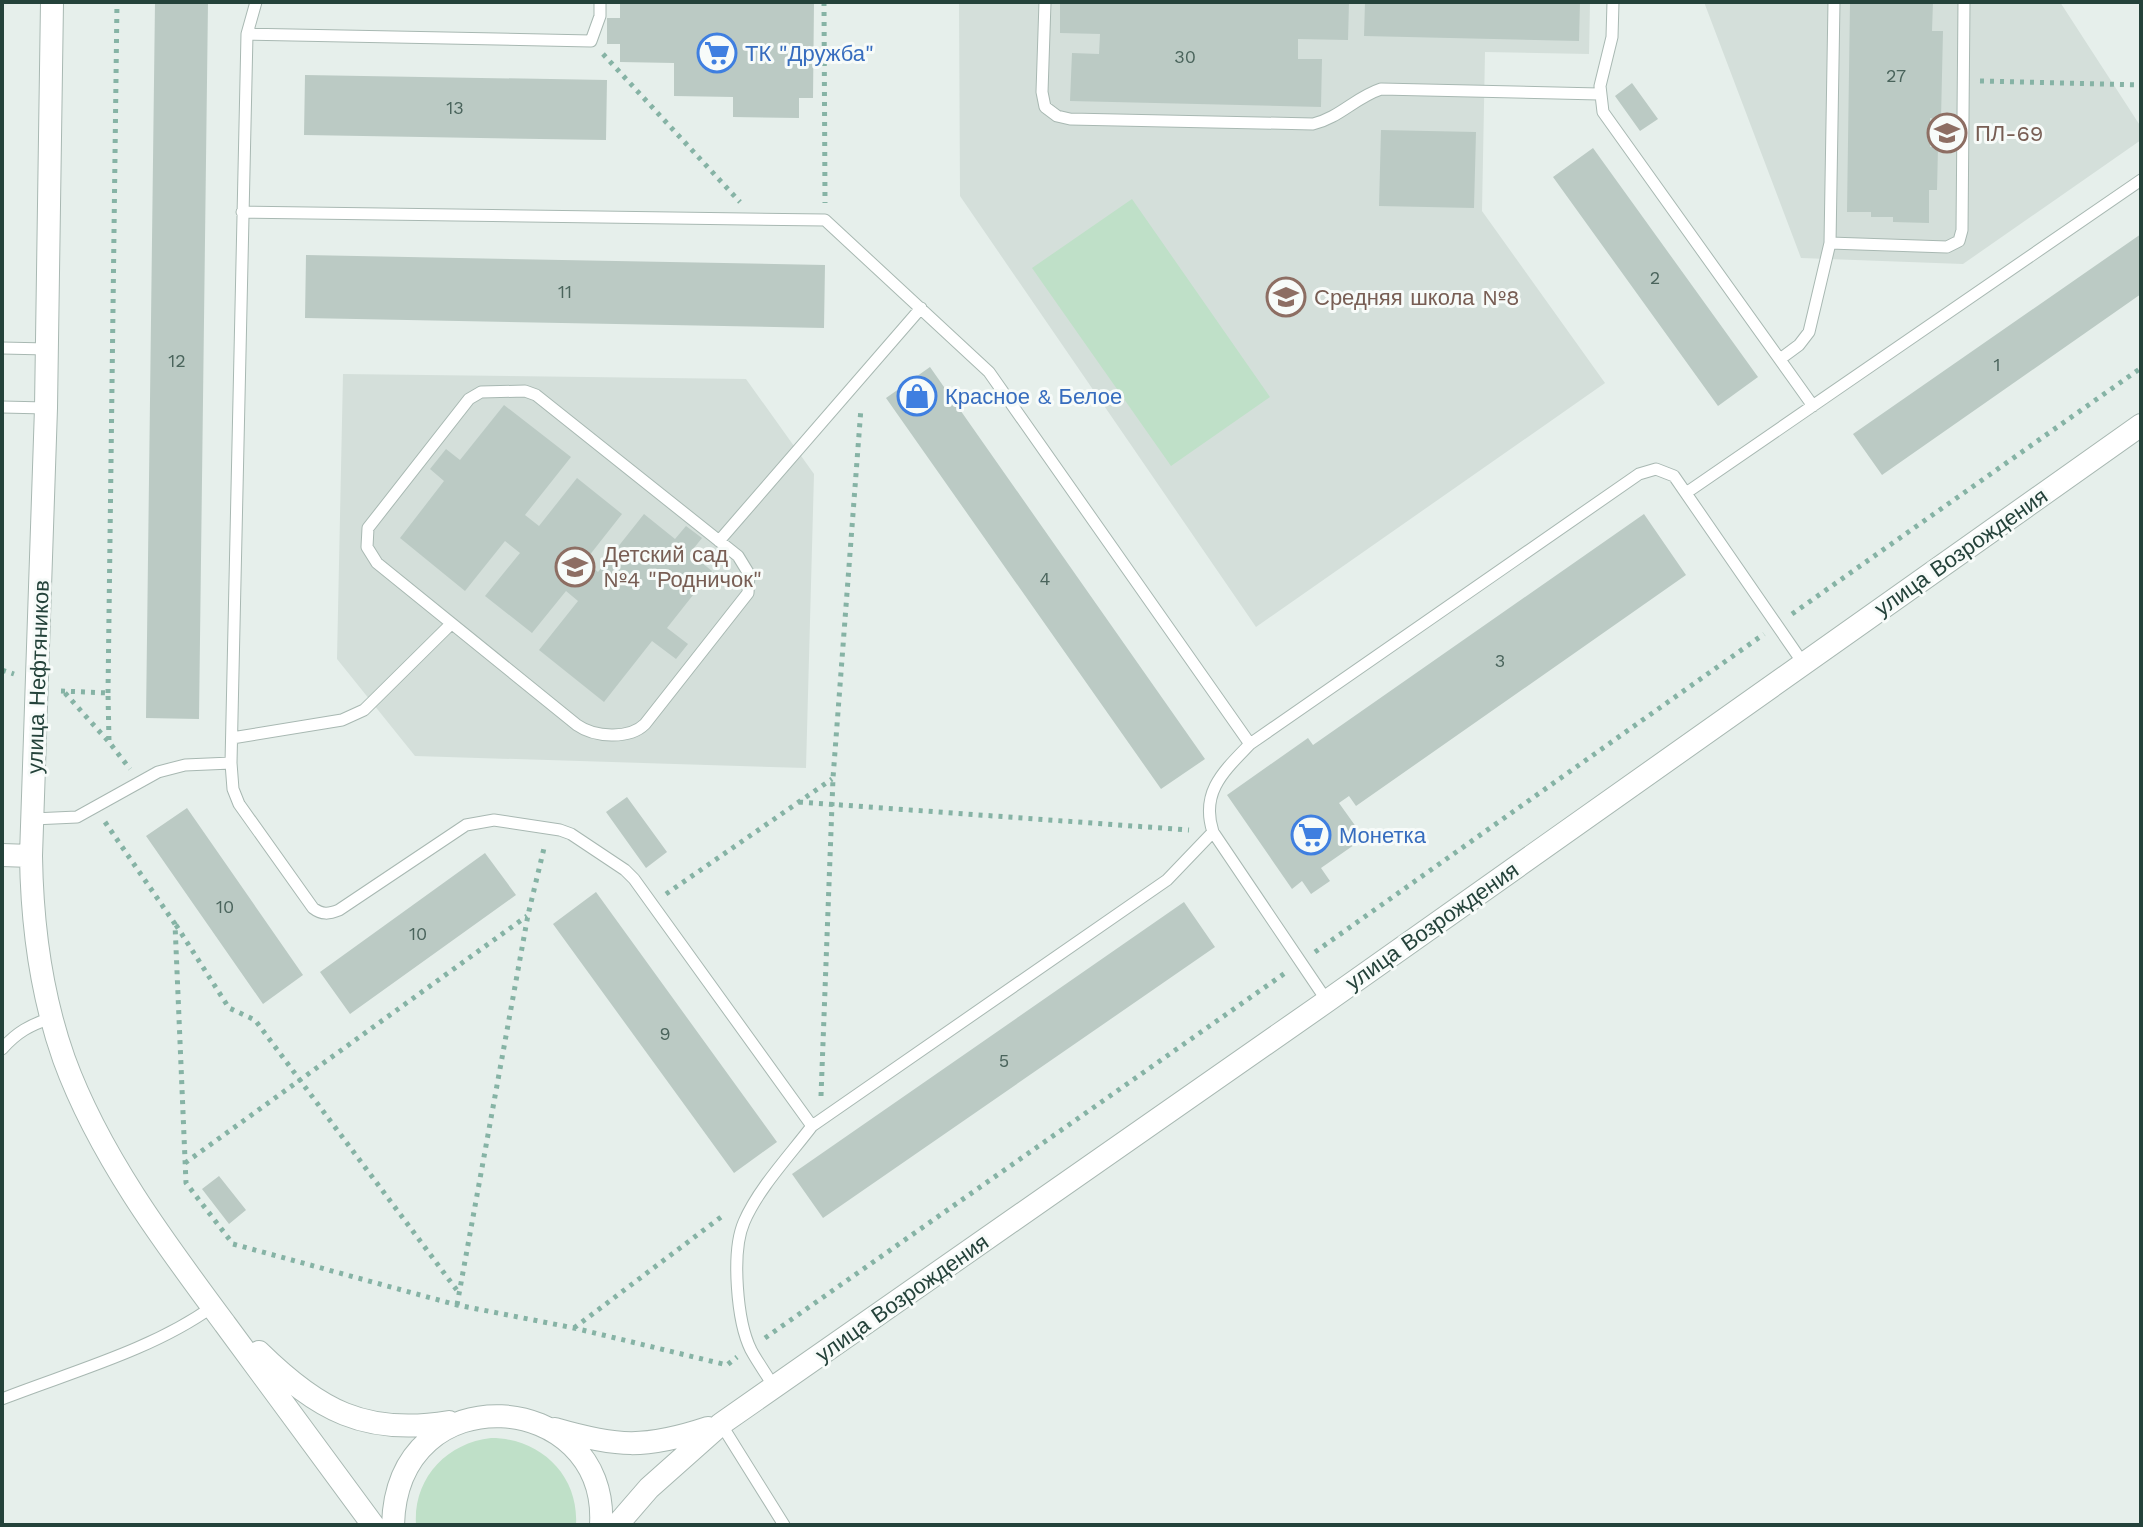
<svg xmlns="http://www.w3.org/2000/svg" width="2143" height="1527" font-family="'Work Sans',sans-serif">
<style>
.built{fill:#d4dfda}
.green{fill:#bfe0c8}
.building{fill:#bbcac4}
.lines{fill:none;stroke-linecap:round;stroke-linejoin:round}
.lane-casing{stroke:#a8b8b2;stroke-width:13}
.street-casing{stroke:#a8b8b2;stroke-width:24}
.path{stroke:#86b3a5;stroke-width:5;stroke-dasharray:4 6;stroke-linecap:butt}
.lane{stroke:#fff;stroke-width:11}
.street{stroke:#fff;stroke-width:22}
.labels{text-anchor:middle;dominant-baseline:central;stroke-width:6;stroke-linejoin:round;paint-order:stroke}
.number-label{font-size:18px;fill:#4a645c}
.shop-label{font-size:22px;fill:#366cbe;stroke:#f7fbf9;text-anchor:start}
.education-label{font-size:22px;fill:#785e54;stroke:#f7fbf9;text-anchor:start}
.street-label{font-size:22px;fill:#24423a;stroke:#f7fbf9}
</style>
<rect width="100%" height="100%" fill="#e6efeb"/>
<path class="built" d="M959,2H1590L1589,54L1485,52L1482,211L1605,383L1256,627L960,196Z
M1704,2H2060L2141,127V140L1963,264L1801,258Z
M343,374L746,379L814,474L806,768L415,756L337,659Z"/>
<path class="green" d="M1132,199L1270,397L1171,466L1032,268Z
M491,1438C540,1438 579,1475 576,1525H416C413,1479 446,1443 491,1438Z"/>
<path class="building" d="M155,2H208L199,719L146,718Z
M620,2H814L813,98H799V118L733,117V97L674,96V63L620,62V44H607V18H620Z
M1060,2H1349L1348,40L1298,39V59H1322L1321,107L1070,101L1072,53L1099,54L1100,34L1060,33Z
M1365,2H1580L1579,41L1364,36Z
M1850,2H1933L1932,31H1943L1941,119L1930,118V147H1938L1937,190H1929V223L1893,222V217H1871V212H1847Z
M305,75L607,80L606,140L304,135Z
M1632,83L1658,119L1640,131L1615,96Z
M1381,130L1476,132L1474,208L1379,206Z
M1593,148L1758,377L1718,406L1553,177Z
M2141,234V294L1882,475L1853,434Z
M306,255L825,265L824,328L305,318Z
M930,367L1205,759L1161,789L886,398Z
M504,405L571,457L525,515L539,526L577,478L622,514L585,561L598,572L644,514L675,539L686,526L702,538L690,553L712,571L667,628L688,644L676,659L652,641L604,702L539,650L578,601L566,591L532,633L485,596L520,553L505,541L465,591L400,538L444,481L430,469L446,449L460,460Z
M1644,514L1686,575L1356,806L1349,796L1339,803L1364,838L1321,868L1330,881L1311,894L1302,881L1292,889L1227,795L1308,738L1313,745Z
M627,797L667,852L646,868L606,812Z
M187,808L303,975L263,1004L146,836Z
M485,853L516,895L350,1014L320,972Z
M596,892L777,1142L734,1173L553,924Z
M1184,902L1215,947L823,1218L792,1174Z
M219,1176L246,1210L229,1224L202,1189Z"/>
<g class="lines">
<defs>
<path id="lane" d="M256,2L247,34L231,763L233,789L239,804L313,908C322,915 329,914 339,910L466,825L494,820L560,830L571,834L625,870L634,879L812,1126C790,1155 758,1189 744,1222C731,1252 737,1322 751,1350C758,1363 767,1375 774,1387
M1045,2L1042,92L1045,107L1057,116L1070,119L1313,124C1339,118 1356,97 1381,89L1599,94
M1613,2L1612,37L1600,86L1603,112L1813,406
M247,34L591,41L600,16V2
M242,212L825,220L989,372L1250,744C1224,771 1200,792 1213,832L1327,1001
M1830,243L1834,2
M2,348L47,349
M1780,359L1799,345L1809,332L1830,243L1947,247L1959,241L1962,230L1964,2
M525,391L536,395L738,556L749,574L748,593L645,724C629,740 594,737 577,725L377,563L367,547L368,528L469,399L481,392Z
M2,407L46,408
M1686,493L2141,180
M719,541L921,308
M232,738L342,720L364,710L451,624
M1250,744L1639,474L1656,469L1674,476L1803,663
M33,819L77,817L158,772L185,765L231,763
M2,1049C17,1032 30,1025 51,1018
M812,1126L1167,880L1213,832
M2,1399C71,1372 152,1350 212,1307
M721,1424L784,1525"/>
<path id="street" d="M52,2L46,408L31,856C32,924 41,994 64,1059C99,1155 164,1242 225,1324C274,1391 324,1458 373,1525
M2,855L31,856
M259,1352C318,1410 365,1436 449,1422
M555,1429C617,1447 645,1449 708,1428
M393,1525C397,1371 609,1389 601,1525
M617,1525L649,1488L721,1424L1327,1001L2141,425"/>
</defs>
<use href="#lane" class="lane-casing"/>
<use href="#street" class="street-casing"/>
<path class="path" d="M824,2L825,203
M603,54L740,202
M1980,81L2141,85
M1792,614L2141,368
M2,670L14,674
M61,691L108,693L109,742L130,769
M65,693L108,741
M108,693L117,2
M799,802L1189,830
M105,822L175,924L186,1183L233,1244L457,1305L574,1328L727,1365L737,1357
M666,894L832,779
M176,925L229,1008L255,1020L459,1293
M1315,952L1764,634
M821,1096L833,778L861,408
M185,1163L527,916
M457,1305L528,915L545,844
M574,1328L725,1214
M765,1338L1288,971"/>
<use href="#lane" class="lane"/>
<use href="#street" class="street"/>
</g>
<defs>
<symbol id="supermarket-ring" viewBox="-11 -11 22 22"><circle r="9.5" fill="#f7fbf9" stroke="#3f7fe0" stroke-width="1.5"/><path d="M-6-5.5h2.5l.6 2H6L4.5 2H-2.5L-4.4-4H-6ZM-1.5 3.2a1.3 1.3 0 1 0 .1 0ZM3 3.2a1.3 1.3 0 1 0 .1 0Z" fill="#3f7fe0"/></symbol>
<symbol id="university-ring" viewBox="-11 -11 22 22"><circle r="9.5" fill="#f7fbf9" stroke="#8d6e63" stroke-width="1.5"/><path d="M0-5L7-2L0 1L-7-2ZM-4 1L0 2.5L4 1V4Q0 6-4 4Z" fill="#8d6e63"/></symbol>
<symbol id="school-ring" viewBox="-11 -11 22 22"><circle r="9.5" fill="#f7fbf9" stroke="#8d6e63" stroke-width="1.5"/><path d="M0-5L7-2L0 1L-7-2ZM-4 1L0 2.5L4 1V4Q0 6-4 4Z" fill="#8d6e63"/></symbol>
<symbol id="shop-ring" viewBox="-11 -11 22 22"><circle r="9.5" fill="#f7fbf9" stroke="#3f7fe0" stroke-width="1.5"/><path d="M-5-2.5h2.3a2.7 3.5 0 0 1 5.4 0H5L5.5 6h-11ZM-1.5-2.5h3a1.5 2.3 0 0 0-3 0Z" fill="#3f7fe0"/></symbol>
</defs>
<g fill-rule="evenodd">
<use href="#supermarket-ring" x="695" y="31" width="44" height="44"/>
<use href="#university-ring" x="1925" y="111" width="44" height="44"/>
<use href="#school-ring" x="1264" y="275" width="44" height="44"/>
<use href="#shop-ring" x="895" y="374" width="44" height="44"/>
<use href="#school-ring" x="553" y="545" width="44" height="44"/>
<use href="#supermarket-ring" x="1289" y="813" width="44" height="44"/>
</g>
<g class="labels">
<g class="number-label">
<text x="1185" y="56">30</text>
<text x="1896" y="75">27</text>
<text x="455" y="107">13</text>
<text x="1655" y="277">2</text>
<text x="565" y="291">11</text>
<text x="177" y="360">12</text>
<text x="1997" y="364">1</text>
<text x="1045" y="578">4</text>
<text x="1500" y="660">3</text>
<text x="225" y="906">10</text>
<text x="418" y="933">10</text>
<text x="665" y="1033">9</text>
<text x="1004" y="1060">5</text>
</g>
<g class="shop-label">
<text x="745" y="53">ТК "Дружба"</text>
<text x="945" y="396">Красное &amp; Белое</text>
<text x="1339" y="835">Монетка</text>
</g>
<g class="education-label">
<text x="1975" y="133">ПЛ-69</text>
<text x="1314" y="297">Средняя школа №8</text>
<text x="603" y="554">Детский сад<tspan x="603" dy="25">№4 "Родничок"</tspan></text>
</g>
<g class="street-label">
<text transform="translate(1961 552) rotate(-35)">улица Возрождения</text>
<text transform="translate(38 677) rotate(-88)">улица Нефтяников</text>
<text transform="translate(1432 926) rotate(-35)">улица Возрождения</text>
<text transform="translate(902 1298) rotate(-35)">улица Возрождения</text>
</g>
</g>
<rect width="2143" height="1527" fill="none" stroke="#24423a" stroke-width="8"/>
</svg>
